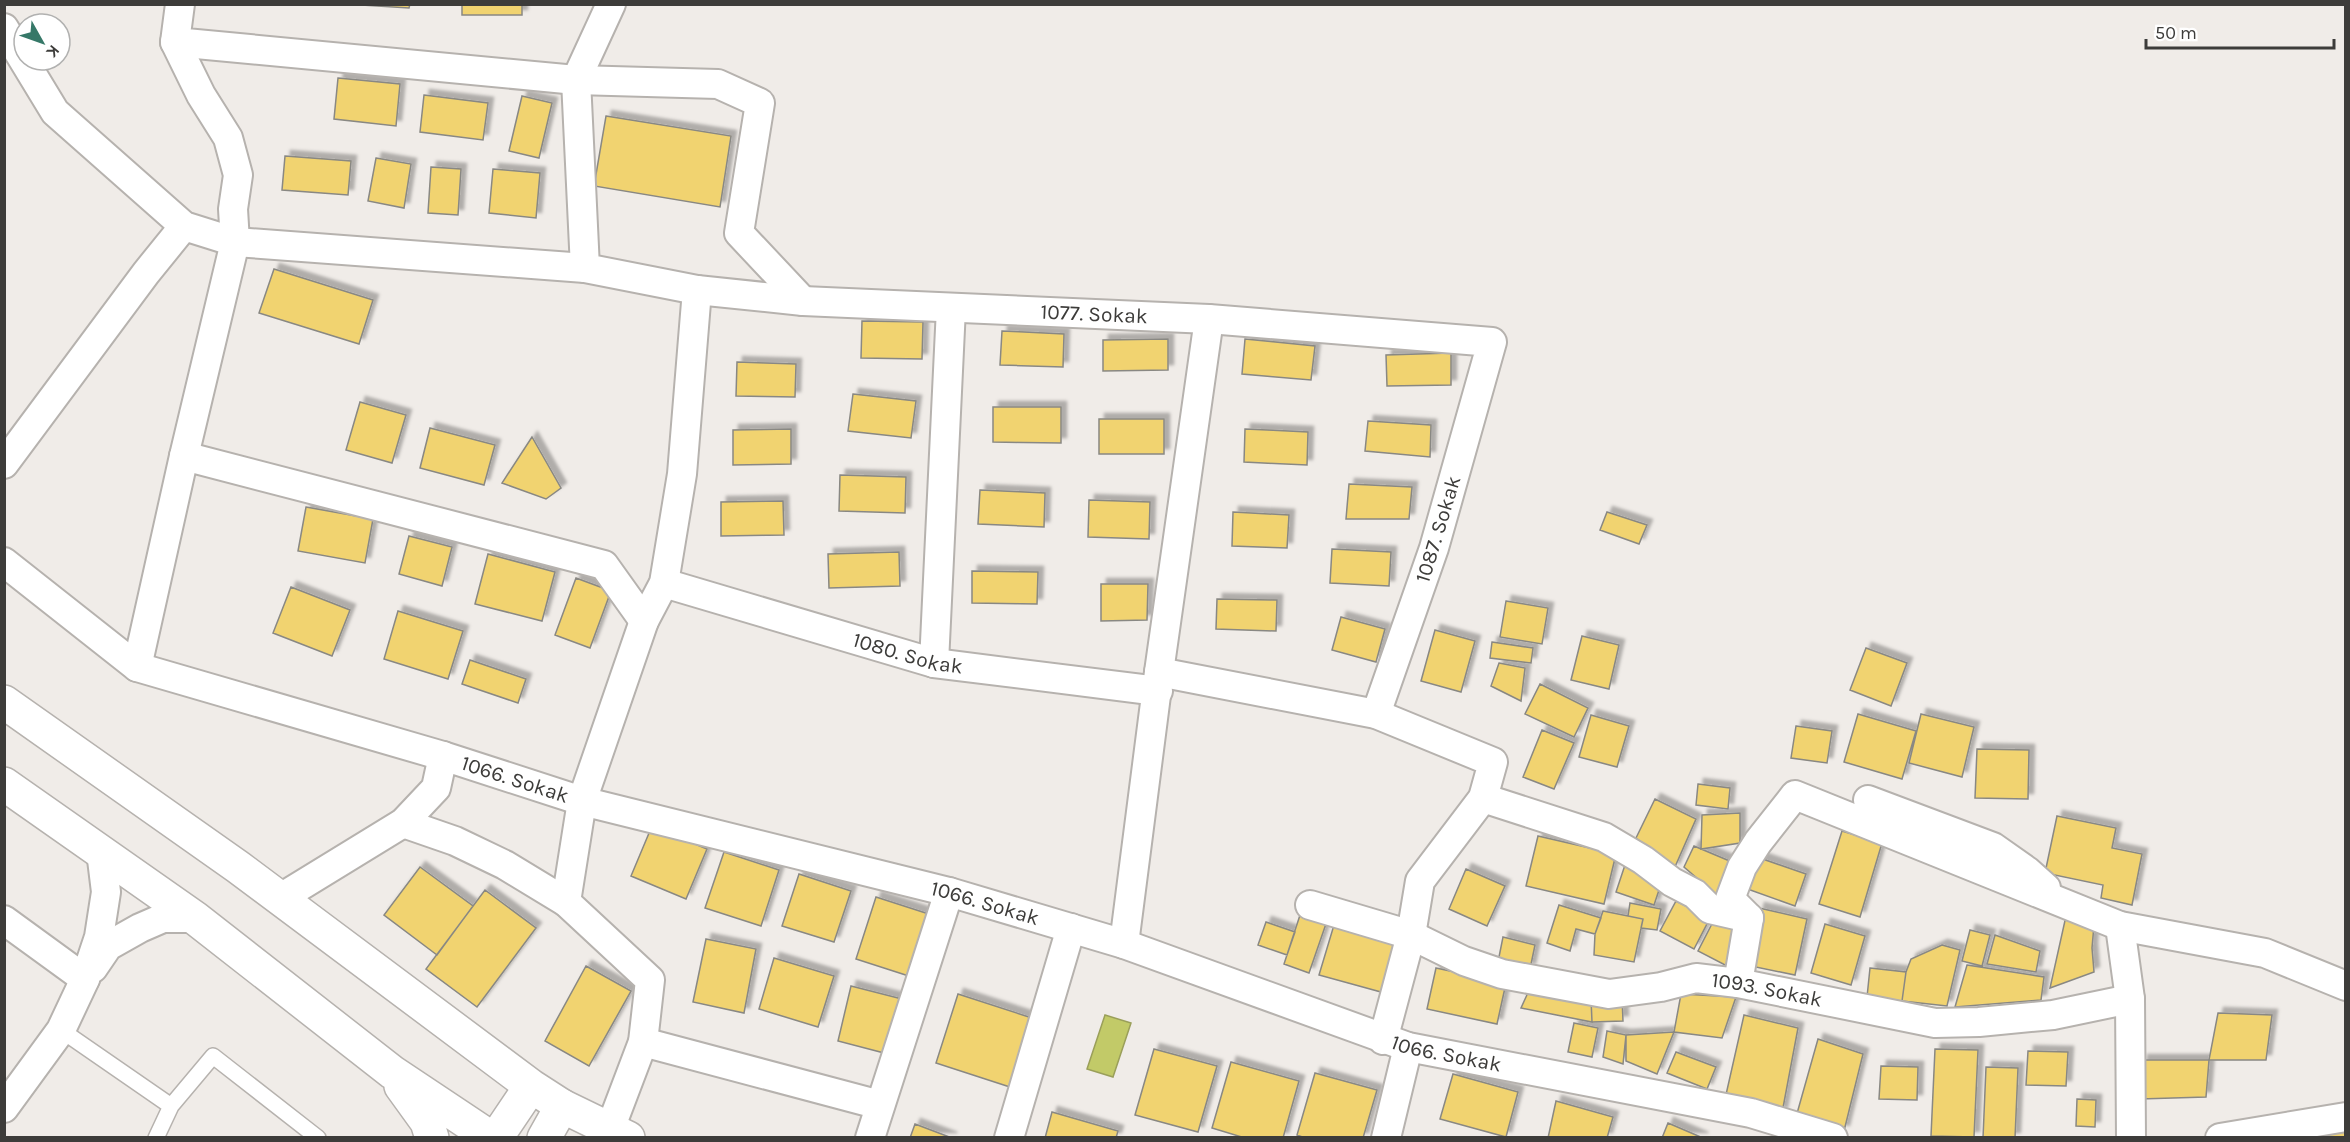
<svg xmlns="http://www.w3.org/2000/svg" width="2350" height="1142" font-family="Karla,sans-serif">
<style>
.water{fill:#c2ca68;stroke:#9a9f5a;stroke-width:1.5}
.building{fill:#f1d370;stroke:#898883;stroke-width:1.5;filter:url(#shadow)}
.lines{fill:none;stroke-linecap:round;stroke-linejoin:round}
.service-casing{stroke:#b6b2ae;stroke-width:18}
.minor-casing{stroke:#b6b2ae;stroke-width:32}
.secondary-casing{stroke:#b6b2ae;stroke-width:36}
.trunk-casing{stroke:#b6b2ae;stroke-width:36}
.service{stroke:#fff;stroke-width:15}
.minor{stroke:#fff;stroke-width:28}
.secondary{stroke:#fff;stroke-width:33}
.trunk{stroke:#fff;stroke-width:33}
.labels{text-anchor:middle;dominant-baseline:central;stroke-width:4.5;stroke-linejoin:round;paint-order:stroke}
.street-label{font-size:21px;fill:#3d3c3a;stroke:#fff}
</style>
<defs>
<filter id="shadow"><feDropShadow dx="5.5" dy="-5.5" stdDeviation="1.5" flood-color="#0004"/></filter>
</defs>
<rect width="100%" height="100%" fill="#f0ece8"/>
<path class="water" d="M1105,1015L1131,1023L1113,1077L1087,1069Z"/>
<path class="building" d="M345,4H410L409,8Z
M462,4H522V15H462Z
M338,78L400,84L396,126L334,119Z
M424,95L488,103L483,140L420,132Z
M522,96L552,103L539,158L509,151Z
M606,116L731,136L720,207L594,186Z
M285,156L351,161L348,195L282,190Z
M376,158L411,164L404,208L368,201Z
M431,167L461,169L458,215L428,213Z
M493,169L540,173L536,218L489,213Z
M274,269L373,300L359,344L259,313Z
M862,321L923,322L922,359L861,358Z
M1002,331L1064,334L1063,367L1000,365Z
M1168,339V370L1103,371V340Z
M1245,339L1315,346L1311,380L1242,374Z
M1451,353V385L1387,386L1386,355Z
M737,362L796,364L795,397L736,396Z
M853,394L916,401L911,438L848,431Z
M360,402L406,415L392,463L346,450Z
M993,407H1061V443L993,442Z
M1099,419H1164V454H1099Z
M1368,421L1431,425L1430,457L1365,451Z
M430,428L495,445L484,485L420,468Z
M791,429V464L733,465V430Z
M1245,429L1308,432L1307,465L1244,462Z
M532,437L561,488L546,499L502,483Z
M840,475L906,477L905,513L839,511Z
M1349,484L1412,487L1409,519H1346Z
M980,490L1045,493L1044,527L978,524Z
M1089,500L1150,502L1149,539L1088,537Z
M783,501L784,535L721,536V502Z
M306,507L373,519L365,563L298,551Z
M1233,512L1289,515L1287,548L1232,546Z
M1607,512L1647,525L1639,544L1600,530Z
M409,536L452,547L442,586L399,574Z
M1332,549L1391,552L1389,586L1330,583Z
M899,552L900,586L829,588L828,554Z
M488,554L555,572L542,621L475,604Z
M972,571L1038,572L1037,604L972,603Z
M576,578L611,591L590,648L555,635Z
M1101,584H1148L1147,620L1101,621Z
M291,587L350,610L332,656L273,633Z
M1217,599L1277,600L1276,631L1216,629Z
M1506,601L1548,608L1542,644L1500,637Z
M398,611L463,631L448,679L384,659Z
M1341,617L1385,629L1376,662L1332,650Z
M1435,630L1475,641L1461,692L1421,681Z
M1582,636L1619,645L1609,689L1571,680Z
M1492,642L1533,648L1531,663L1490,658Z
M1866,648L1907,663L1891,706L1850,690Z
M470,660L526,679L518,703L462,684Z
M1499,663L1525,668L1521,701L1491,686Z
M1540,684L1588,708L1574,737L1525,714Z
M1858,714L1916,731L1902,779L1844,762Z
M1921,714L1974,727L1962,777L1909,763Z
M1591,715L1629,726L1617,767L1579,757Z
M1796,726L1832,731L1827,763L1791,758Z
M1542,730L1574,743L1554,789L1523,777Z
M1977,749L2029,750L2028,799L1975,798Z
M1698,784L1730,788L1728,809L1696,805Z
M1655,799L1696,819L1674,869L1636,838Z
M1740,813V843L1701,849L1702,815Z
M2057,816L2116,828L2112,848L2142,854L2132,905L2101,898L2103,885L2045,873Z
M652,826L707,849L686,899L631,876Z
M1842,831L1882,843L1860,917L1819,904Z
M1538,836L1616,854L1604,904L1526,886Z
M1694,846L1732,862L1719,897L1684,867Z
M724,852L779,870L761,926L705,908Z
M1754,856L1806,874L1795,906L1742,887Z
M1625,865L1663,878L1654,905L1616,892Z
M420,867L473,906L437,955L384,915Z
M1466,869L1505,886L1487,926L1449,909Z
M799,874L851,891L834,942L782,926Z
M485,890L536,928L477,1007L426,969Z
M876,897L935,916L915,978L856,959Z
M1676,901L1710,918L1694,949L1660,931Z
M1630,903L1661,909L1657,930L1641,928L1643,919L1628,916Z
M1559,905L1601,918L1595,934L1576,929L1570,951L1547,943Z
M1759,908L1807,919L1795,975L1746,965Z
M1302,909L1328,918L1309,973L1284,964Z
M1603,911L1643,919L1634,962L1594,955L1595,934Z
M2066,916L2094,925L2092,948L2094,972L2050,988Z
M1715,918L1744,933L1727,966L1698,951Z
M1266,922L1295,932L1287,955L1258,945Z
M1825,924L1865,936L1851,985L1811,973Z
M1334,925L1395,943L1381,992L1319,975Z
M1970,930L1990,935L1982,966L1962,961Z
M1995,935L2040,951L2036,972L1987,964Z
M1503,937L1535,945L1530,969L1498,962Z
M706,939L756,949L744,1013L693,1002Z
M1942,945L1960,950L1947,1006L1902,1001L1906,972L1911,959Z
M774,958L834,976L818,1027L759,1009Z
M1967,965L2044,977L2041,1000L1955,1007Z
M586,966L631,991L589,1066L545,1041Z
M1436,968L1506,983L1497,1024L1427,1009Z
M1870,968L1906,972L1902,1001L1867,997Z
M851,986L902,999L888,1054L838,1041Z
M1531,986L1591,999L1592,1022L1521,1008Z
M958,994L1035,1019L1013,1088L936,1063Z
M1681,994L1736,997L1722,1038L1674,1032Z
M1622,998L1623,1021L1592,1022L1591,999Z
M2218,1013L2272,1015L2266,1060H2209Z
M1744,1015L1798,1028L1782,1113L1725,1099Z
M1574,1023L1598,1028L1592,1057L1568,1052Z
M1607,1031L1626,1035L1623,1064L1603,1057Z
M1674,1032L1657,1074L1626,1061V1035Z
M1818,1039L1863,1054L1844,1131L1796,1117Z
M1154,1049L1217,1066L1198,1132L1135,1115Z
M1935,1049L1978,1050L1974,1137L1931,1136Z
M2028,1051L2068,1052L2066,1086L2026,1085Z
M1676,1052L1716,1067L1707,1089L1667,1073Z
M2142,1060H2209L2206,1097L2140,1099Z
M1231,1062L1299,1081L1283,1138H1245L1212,1128Z
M1881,1066L1918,1067L1917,1100L1879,1099Z
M1986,1067L2018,1068L2015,1138H1983Z
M1315,1073L1377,1090L1363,1138H1305L1297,1135Z
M1453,1074L1518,1092L1506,1137L1440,1119Z
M2077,1099L2096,1100L2095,1127L2076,1126Z
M1556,1101L1613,1117L1607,1138H1548Z
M1052,1112L1118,1131L1116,1138H1045Z
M1668,1123L1703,1138H1662Z
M915,1124L952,1138H910Z
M2346,1128V1138H2306Z"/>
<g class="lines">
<defs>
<path id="service" d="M61,1030L171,1106
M156,1138L171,1106L213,1056L318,1138"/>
<g id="minor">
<path d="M180,4L175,42L576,80L718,84L760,103L739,233L803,301"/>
<path id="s1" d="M611,4L576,80L585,268L697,290L803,301L1209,319L1492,342L1434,548L1376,714"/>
<path d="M4,28L55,112L184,226L235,242L585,268"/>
<path d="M184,456L604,565L644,621"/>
<path d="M4,464L146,273L184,226"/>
<path id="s2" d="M4,562L137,667L443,756L582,801L949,892L1124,944L1408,1047L1751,1113L1833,1138"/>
<path id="s3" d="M664,583L934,663L1158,691"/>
<path d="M934,663L951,308"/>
<path d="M137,667L184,456L235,242L233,209L238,175L228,138L201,95L175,42"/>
<path d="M1159,672L1376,714L1493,762L1483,798L1420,881L1411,935L1383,1040"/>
<path d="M1483,798L1604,837L1643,860L1672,882L1695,894L1710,909L1749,918"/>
<path d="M1868,800L1993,847L2027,871L2046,888"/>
<path d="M403,823L455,841L505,865L566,902"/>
<path d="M279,899L403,823L436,788L443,756"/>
<path id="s4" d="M1310,905L1411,935L1464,961L1502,974L1609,994L1661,987L1696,978L1738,983L1935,1023L1979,1022L2053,1015L2130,999"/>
<path d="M4,920L85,979"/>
<path d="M2120,926L2130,999L2131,1138"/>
<path d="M1124,944L1159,672L1209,319"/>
<path d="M93,968L108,946L140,928L163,918H195"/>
<path d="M1738,983L1749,918L1730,899L1742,867L1758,842L1795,795L2120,926L2265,953L2346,986"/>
<path d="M643,1042L880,1105"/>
<path d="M4,1108L61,1030L85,979L99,937L106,892L101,851"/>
<path d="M610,1129L643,1042L650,980L566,902L582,801L644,621L664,583L682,474L697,290"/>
<path d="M870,1138L949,892"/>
<path d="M1009,1138L1071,928"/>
<path d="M1386,1138L1408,1047"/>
<path d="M2220,1138L2346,1117"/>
</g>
<path id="secondary" d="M562,1106L628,1138"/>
<path id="trunk" d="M4,702L238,867L531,1086L562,1106L544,1138
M4,784L195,918L392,1072L491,1138
M401,1086L427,1122L432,1138
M496,1138L531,1086"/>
</defs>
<use href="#service" class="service-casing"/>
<use href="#minor" class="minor-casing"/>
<use href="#secondary" class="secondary-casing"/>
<use href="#trunk" class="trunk-casing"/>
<use href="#service" class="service"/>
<use href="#minor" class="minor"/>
<use href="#secondary" class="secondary"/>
<use href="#trunk" class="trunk"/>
</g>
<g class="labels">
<g class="street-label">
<text stroke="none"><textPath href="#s1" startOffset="784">1077. Sokak</textPath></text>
<text transform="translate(1438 529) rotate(-73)">1087. Sokak</text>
<text stroke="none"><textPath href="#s3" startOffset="254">1080. Sokak</textPath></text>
<text stroke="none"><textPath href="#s2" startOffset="564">1066. Sokak</textPath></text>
<text stroke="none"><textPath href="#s2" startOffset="1050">1066. Sokak</textPath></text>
<text stroke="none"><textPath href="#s4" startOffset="474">1093. Sokak</textPath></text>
<text stroke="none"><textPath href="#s2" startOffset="1536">1066. Sokak</textPath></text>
</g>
</g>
<rect width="2350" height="1142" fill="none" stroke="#3d3c3a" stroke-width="12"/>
<g transform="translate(42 42) rotate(130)"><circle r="28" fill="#ffffff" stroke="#b1b1b0" stroke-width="1.5"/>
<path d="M0-4.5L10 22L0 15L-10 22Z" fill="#367868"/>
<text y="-9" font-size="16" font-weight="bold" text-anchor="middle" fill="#3d3c3a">K</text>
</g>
<path d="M2146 39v9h188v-9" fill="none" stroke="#3d3c3a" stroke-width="3"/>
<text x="2155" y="39" font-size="18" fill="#3d3c3a" stroke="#ffffff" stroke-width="4.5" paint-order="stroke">50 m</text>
</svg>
